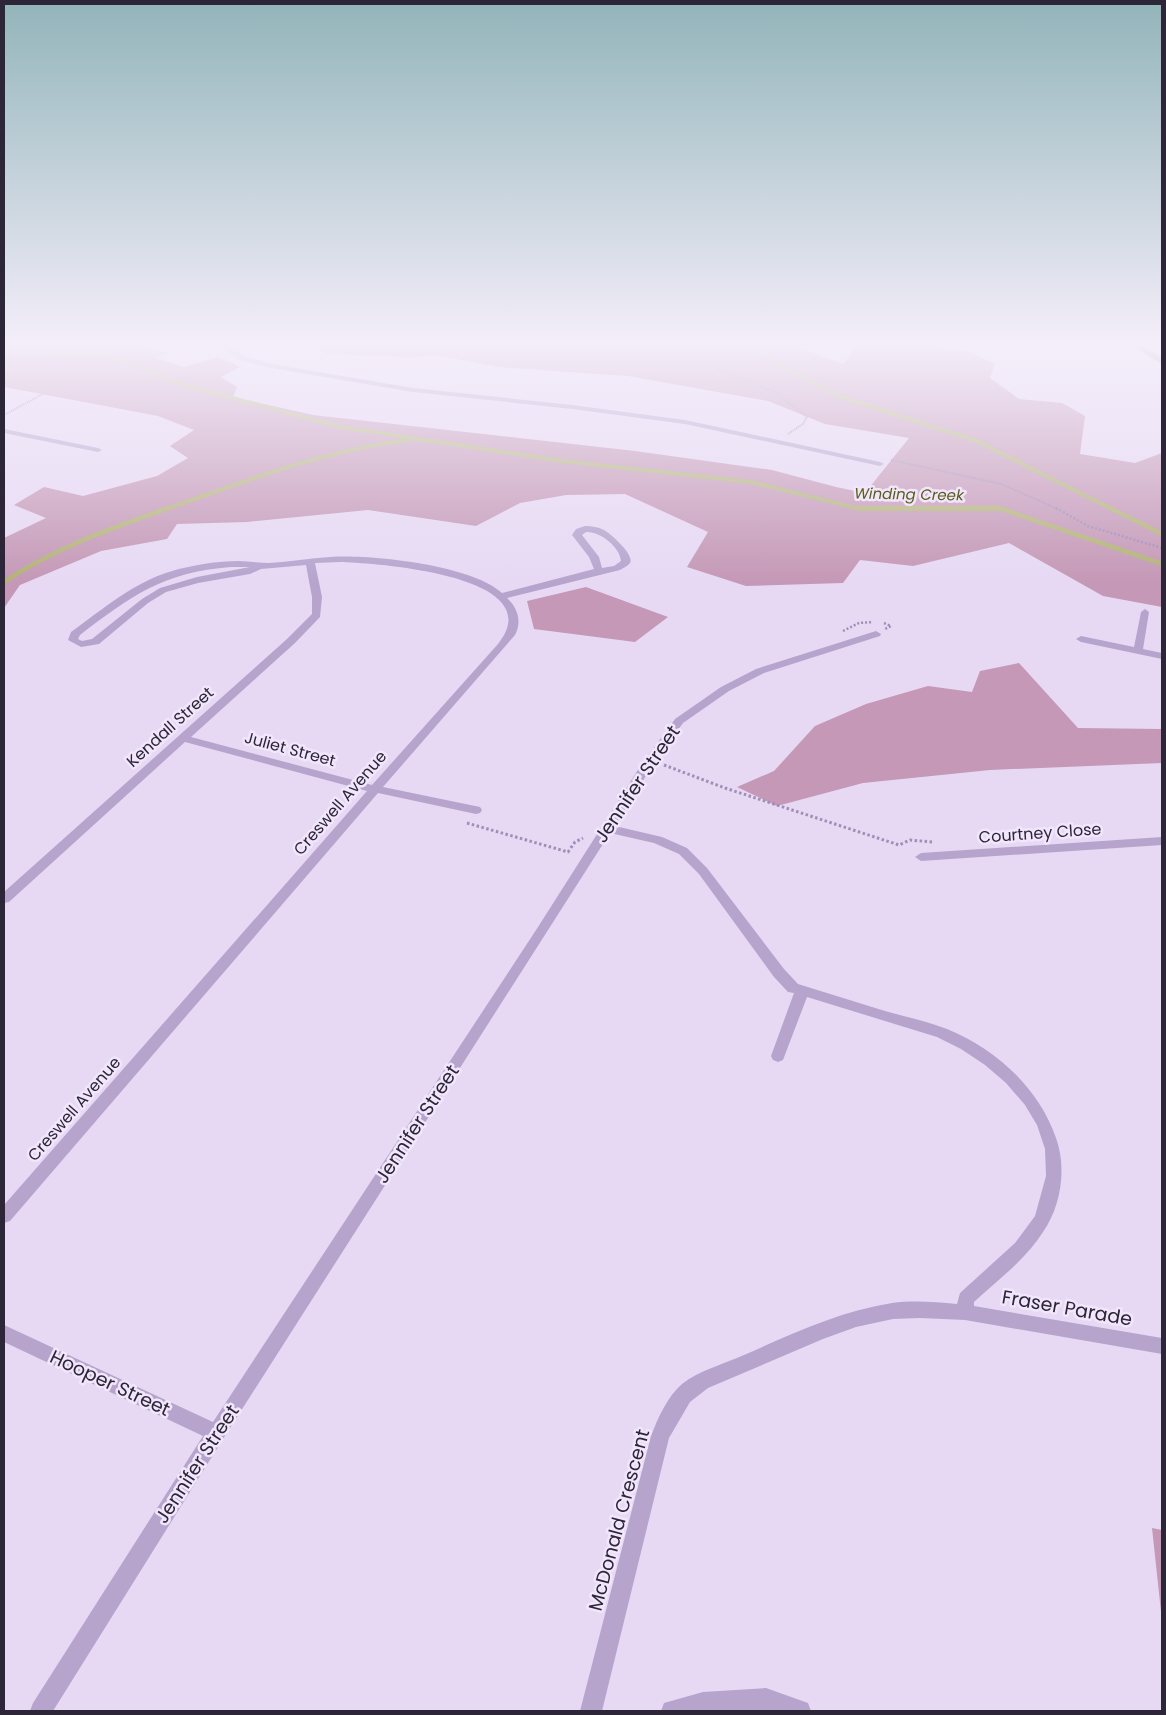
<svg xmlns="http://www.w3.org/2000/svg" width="1166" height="1715" font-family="Poppins,sans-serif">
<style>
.green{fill:#c498b6}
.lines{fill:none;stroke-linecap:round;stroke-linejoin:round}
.stream-far1{stroke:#b2b376;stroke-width:4}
.stream{stroke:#b2b376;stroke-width:4.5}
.path-far2{stroke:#a08eb9;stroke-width:2;stroke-dasharray:1 1;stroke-linecap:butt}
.path-far1{stroke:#a08eb9;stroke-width:2.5;stroke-dasharray:2 2;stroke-linecap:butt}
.path{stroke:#a08eb9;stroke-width:3;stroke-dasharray:2.5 2.5;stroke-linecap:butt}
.lane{fill:#b6a4cd;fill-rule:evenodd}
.street{fill:#b6a4cd;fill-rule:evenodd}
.secondary{fill:#8475a1;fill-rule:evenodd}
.labels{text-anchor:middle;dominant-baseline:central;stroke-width:5;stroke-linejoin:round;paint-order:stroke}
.far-water-label{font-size:15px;font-style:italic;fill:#595d18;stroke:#f1e6fb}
.street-label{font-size:16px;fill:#2c2638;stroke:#f1e6fb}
.near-street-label{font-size:19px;fill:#2c2638;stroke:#f1e6fb}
</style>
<rect width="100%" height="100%" fill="#e7d9f4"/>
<path class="green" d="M4,343H125L169,353L156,358L184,367L218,357L240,367L221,377L237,387L233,397L313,415L635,451L772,470L836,487L865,493L909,438L825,424L768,401L628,376L499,367L441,356L407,357L326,354L318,347L297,343H794L798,347L843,364L859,343H894L968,351L995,364L990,378L1019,399L1062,403L1085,416L1080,454L1135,463L1162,453V607L1103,596L1009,543L913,566L860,560L843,583L746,586L687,567L708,532L625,494L566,495L520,503L476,526L368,510L247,522L177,524L167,539L101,551L20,585L4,608V538L46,518L14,505L44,487L83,496L157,476L188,458L170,446L194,430L158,416L4,387Z
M586,587L668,617L635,642L534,629L527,601Z
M1019,663L1078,728L1162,729V763L990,770L863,783L777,806L737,787L774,771L815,726L866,704L928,686L972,692L980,671Z
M1152,1528L1162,1530V1621Z"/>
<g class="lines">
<path class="stream-far1" d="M416,343H571
M734,343L758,346
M755,343L764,355L838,396L977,441L1112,509
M4,352L107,355L184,385L341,427L562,461L751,482L860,509H1002
M166,509C246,481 325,450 410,440"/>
<path class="stream" d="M855,508H999L1162,564
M1110,508L1162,534
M4,582C55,548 111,528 169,508"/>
<path class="path-far2" d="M730,343L718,369L775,392L807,417L803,424L788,434
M4,415L43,394
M891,460L1001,484L1058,509"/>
<path class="path-far1" d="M1056,508L1088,526L1162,548
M884,623L891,626L885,629
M843,631L859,623L873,622"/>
<path class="path" d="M664,765L725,788L899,845L910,840L932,842
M467,823L568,852L575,842L583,838"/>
<path class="lane" d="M1145,609L1149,612L1143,649L1162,653V659L1081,642L1076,639L1081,636L1134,647L1141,612Z"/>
<path class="street" d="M217,343H225L245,356L272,364L413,388L572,405L685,420L880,462L884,464L880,466L685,424L572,409L413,392L271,368L239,360Z
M798,343H804L807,346L801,347Z
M4,429L98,448L102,450L98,452L4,433Z
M585,526C592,526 598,527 604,530C611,534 635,555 630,563C628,566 623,568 620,570L507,598C518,608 522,622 515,635L383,787L480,807L482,810L480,813L476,814L378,793L10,1221L4,1223V1205L367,791L185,742L9,902L4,903V892L287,639L312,614V597L306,565L261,569L250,574L198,583L166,592L148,603L99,644L81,647L68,640L71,632C103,609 134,582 172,571C193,565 217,561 239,561C249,561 259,563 269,563C290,562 310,558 330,557C370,554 472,565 502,593L594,569L589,557L572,535L576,529ZM586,532C600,531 620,547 621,561L614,566L602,568L599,557L582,535ZM340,562C375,563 553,575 498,644L372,785L191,737L295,643L320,617L322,597L315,563ZM231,567H250L197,577L160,588L142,599L92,639L82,641L78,639L80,635C131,596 163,572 231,567Z
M876,631L881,634L880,636L764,673L729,691L683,723L652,766L615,826L662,837L687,848L707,868L784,969L798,984C827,993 856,1002 885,1011C905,1017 927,1021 947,1029C995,1048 1039,1088 1056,1138C1067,1168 1061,1206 1043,1232C1025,1260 998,1280 974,1302V1306L1162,1338V1354L965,1320L920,1318L893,1319L856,1327L823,1339L708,1388L690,1402L669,1438L602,1711H580L651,1436C658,1418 667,1397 682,1384C700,1370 724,1364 744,1355C792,1334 840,1311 892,1303C913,1300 936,1302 957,1304L960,1293L1015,1243L1035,1216L1046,1176L1045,1149L1037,1125L1025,1105L1006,1083L985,1065L961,1049L937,1037L807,997L783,1060L778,1062L773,1060L771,1056L794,993L788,992L774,977L699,874L679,854L654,843L610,833L223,1439L53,1711H30L33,1703L203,1436L4,1342V1325L213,1422L538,927L641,765L675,719L721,687L756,669Z
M1162,837V845L921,861L915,857L921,853Z
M766,1688L808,1703L811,1711H661L664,1703L703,1692Z"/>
<path class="secondary" d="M1127,343C1141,343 1151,350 1162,359V364Z"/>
</g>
<linearGradient id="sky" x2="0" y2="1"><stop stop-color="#92b4ba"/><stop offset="0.59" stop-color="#f4eefa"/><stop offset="1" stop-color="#f4eefa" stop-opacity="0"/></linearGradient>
<rect width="1166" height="583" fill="url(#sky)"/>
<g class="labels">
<g class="far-water-label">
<text transform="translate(909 494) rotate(1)">Winding Creek</text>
</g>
<g class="street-label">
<text transform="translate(170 727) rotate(-42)">Kendall Street</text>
<text transform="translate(290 749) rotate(15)">Juliet Street</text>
<text transform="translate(340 803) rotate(-49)">Creswell Avenue</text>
<text transform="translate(1040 833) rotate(-4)">Courtney Close</text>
<text transform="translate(74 1109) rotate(-49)">Creswell Avenue</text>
</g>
<g class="near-street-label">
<text transform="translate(637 784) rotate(-56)">Jennifer Street</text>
<text transform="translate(417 1124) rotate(-57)">Jennifer Street</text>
<text transform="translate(1067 1308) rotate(10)">Fraser Parade</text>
<text transform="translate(110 1383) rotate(25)">Hooper Street</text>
<text transform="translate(197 1464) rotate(-57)">Jennifer Street</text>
<text transform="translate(619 1520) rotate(-75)">McDonald Crescent</text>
</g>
</g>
<rect width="1166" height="1715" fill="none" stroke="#2c2638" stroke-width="10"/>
</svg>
